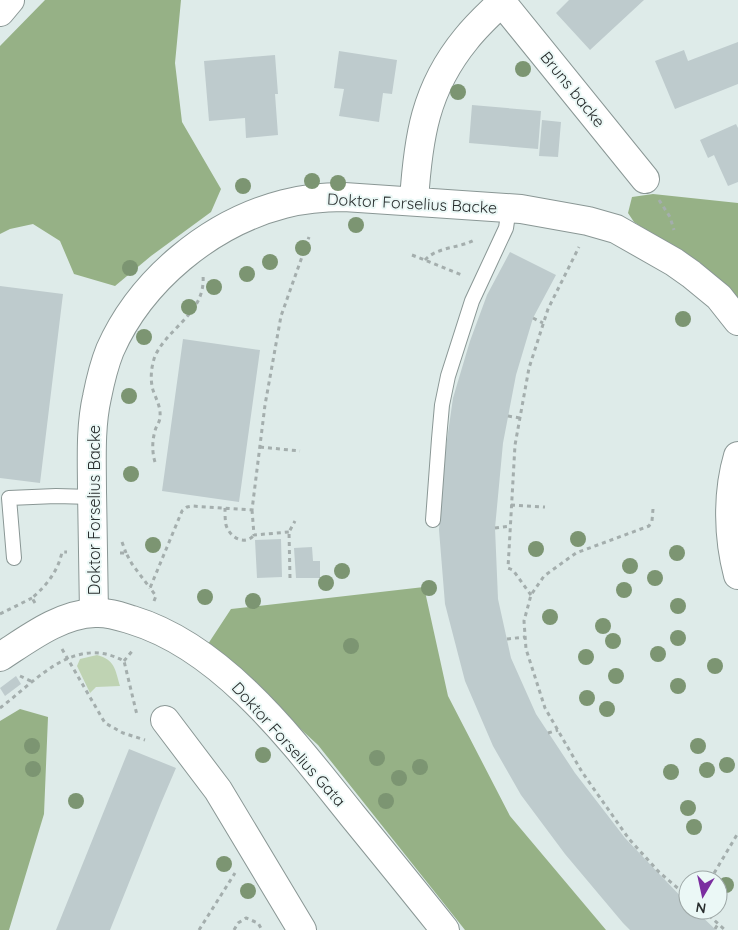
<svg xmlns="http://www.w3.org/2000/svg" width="738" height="930" font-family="Quicksand,sans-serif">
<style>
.green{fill:#bfd3b3}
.forest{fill:#96b186}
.building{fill:#becbcd}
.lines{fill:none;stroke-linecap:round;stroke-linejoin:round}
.lane-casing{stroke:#8a9795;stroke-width:16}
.street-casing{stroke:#8a9795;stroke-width:30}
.secondary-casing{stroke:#8a9795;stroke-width:30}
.path{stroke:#a4aead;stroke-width:3;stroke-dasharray:4 4;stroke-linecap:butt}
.lane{stroke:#fff;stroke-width:14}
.street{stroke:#fff;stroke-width:28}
.secondary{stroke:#fff;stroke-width:28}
.tree{fill:#7c9572}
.labels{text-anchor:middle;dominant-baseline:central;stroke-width:4;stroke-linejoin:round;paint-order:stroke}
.street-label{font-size:16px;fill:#292e2e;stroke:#ebf8f6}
</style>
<rect width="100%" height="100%" fill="#deebe9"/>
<path class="green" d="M97,655C115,660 115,669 120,686L96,687L90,693L77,666L80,659Z"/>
<path class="forest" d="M45,0H181L175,63L182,122L221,189L211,212L151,256L115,286L74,274L60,241L33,224L10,229L0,234V46Z
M653,194L738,203V299L694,262L634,222L628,213L632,197Z
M424,587L448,696L510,816L606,930H465L318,745L208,644L231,609Z
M20,709L48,717L44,814L9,930H0V721Z"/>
<path class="building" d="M569,0H644L590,50L556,13Z
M738,42V84L675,109L655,61L684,50L688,61Z
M339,51L397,60L392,94L383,93L379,122L339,116L344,89L334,88Z
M275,55L278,94H275L278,135L246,138L245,118L209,121L204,61Z
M472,105L541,111L538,149L469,143Z
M542,120L561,122L558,157L539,156Z
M736,124L738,128V182L728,186L714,155L708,158L700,140Z
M510,252L556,275L533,318L516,375L503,443L495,528L498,599L511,658L536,714L575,773L625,838L688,904V910H695L716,930H630L623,923L565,854L521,795L493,746L465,681L445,604L439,530L443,468L453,398L470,341L487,295Z
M0,286L63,294L40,483L0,478Z
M183,339L260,350L239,502L162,491Z
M281,539L282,577L257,578L255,540Z
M312,547L313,561H320V578H296L294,548Z
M16,676L21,684L5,696L0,688Z
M129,749L176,768L161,803L110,930H56Z"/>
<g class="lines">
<defs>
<path id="lane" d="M433,520L439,439L442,405L448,376L472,301L506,228L509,208
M14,558L9,498L56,496L92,497"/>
<path id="street" d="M500,0L645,179
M414,201C418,138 425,89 466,39C477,25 491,12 504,0
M738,456C727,493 728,538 738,575
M94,613C93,572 93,532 92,492C92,461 90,428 97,397C100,382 104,365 110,350C141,280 210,223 284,204C303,199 324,197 344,197L521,209L588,221L616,229L674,262L691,274L719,297L738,321
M165,720L218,790L302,930"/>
<path id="secondary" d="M0,12L10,0
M0,657C28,639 60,614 95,613C108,612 119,616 132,620C224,648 294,743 352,815C383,853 414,891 445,930"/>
</defs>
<use href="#lane" class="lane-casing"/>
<use href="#street" class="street-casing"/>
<use href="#secondary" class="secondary-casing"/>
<path class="path" d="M659,200L670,217L674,230
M412,255L462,275
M425,260C438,246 459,249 476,239
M533,318L543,323
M508,416L520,418
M260,447L300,451
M155,462C152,452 152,441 155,431C156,426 160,422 160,417C161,407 156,399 153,390C150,380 151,367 155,356C169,326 206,313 203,275
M511,505L545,507
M225,508C225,513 225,520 226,525C230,538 245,546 254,535
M653,509L652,521L649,526L576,553L544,576L531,595L524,621L526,649L545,708L582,772L629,839L659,872L688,897
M252,510L254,535L289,532
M495,528L510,526
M122,542L126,553
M120,553H126L132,564L150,588
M290,578L289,532L295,521
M531,595L513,570L508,568L515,445L529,368L548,309L579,247
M154,601L156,596L150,588L182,511L187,507L192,506L252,510L265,405L281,316L309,237
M35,603L32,598C47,585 58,571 62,552H67
M0,614L32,598
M507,639L525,637
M62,649L105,723L123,733L145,740
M124,661L133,650
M20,676L33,682
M0,708C37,680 74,634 124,661L137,715
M548,733L558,730
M710,880L738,833
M703,910L725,930
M715,929L718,924
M199,930L235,873
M234,930L238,923L246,918L258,923L262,930"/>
<use href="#lane" class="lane"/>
<use href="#street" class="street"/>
<use href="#secondary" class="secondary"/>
</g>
<g class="tree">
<circle cx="523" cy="69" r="8"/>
<circle cx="458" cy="92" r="8"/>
<circle cx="312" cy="181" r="8"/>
<circle cx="338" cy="183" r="8"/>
<circle cx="243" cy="186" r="8"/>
<circle cx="356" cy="225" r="8"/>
<circle cx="303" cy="248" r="8"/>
<circle cx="270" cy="262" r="8"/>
<circle cx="130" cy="268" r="8"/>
<circle cx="247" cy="274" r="8"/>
<circle cx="214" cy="287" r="8"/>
<circle cx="189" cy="307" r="8"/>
<circle cx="683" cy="319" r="8"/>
<circle cx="144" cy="337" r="8"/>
<circle cx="129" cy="396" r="8"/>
<circle cx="131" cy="474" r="8"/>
<circle cx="578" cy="539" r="8"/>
<circle cx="153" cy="545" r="8"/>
<circle cx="536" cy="549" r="8"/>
<circle cx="677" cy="553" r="8"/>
<circle cx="630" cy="566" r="8"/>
<circle cx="342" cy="571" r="8"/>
<circle cx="655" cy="578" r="8"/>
<circle cx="326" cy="583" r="8"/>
<circle cx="429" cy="588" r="8"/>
<circle cx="624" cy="590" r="8"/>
<circle cx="205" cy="597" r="8"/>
<circle cx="253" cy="601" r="8"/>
<circle cx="678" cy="606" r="8"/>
<circle cx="550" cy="617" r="8"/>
<circle cx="603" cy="626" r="8"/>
<circle cx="678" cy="638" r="8"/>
<circle cx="613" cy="641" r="8"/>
<circle cx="351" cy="646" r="8"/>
<circle cx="658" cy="654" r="8"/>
<circle cx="586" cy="657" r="8"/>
<circle cx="715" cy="666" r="8"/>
<circle cx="616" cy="676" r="8"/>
<circle cx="678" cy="686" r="8"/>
<circle cx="587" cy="698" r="8"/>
<circle cx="607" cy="709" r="8"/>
<circle cx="32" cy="746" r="8"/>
<circle cx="698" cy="746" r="8"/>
<circle cx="263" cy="755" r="8"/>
<circle cx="377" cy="758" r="8"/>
<circle cx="727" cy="765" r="8"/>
<circle cx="420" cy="767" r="8"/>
<circle cx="33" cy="769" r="8"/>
<circle cx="707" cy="770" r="8"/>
<circle cx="671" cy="772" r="8"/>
<circle cx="399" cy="778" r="8"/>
<circle cx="76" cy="801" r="8"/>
<circle cx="386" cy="801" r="8"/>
<circle cx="688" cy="808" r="8"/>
<circle cx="694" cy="827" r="8"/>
<circle cx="224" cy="864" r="8"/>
<circle cx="726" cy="885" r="8"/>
<circle cx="248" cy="891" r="8"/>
</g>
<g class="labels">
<g class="street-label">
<text transform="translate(573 89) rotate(51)">Bruns backe</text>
<text transform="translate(412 203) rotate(3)">Doktor Forselius Backe</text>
<text transform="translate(94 510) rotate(-90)">Doktor Forselius Backe</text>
<text transform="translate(289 744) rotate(48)">Doktor Forselius Gata</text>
</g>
</g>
<g transform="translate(703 895) rotate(189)"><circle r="24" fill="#ebf8f6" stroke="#9da7a6"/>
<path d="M0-4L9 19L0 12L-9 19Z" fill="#7b2ea0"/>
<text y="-8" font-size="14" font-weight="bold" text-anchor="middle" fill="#292e2e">N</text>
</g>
</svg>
